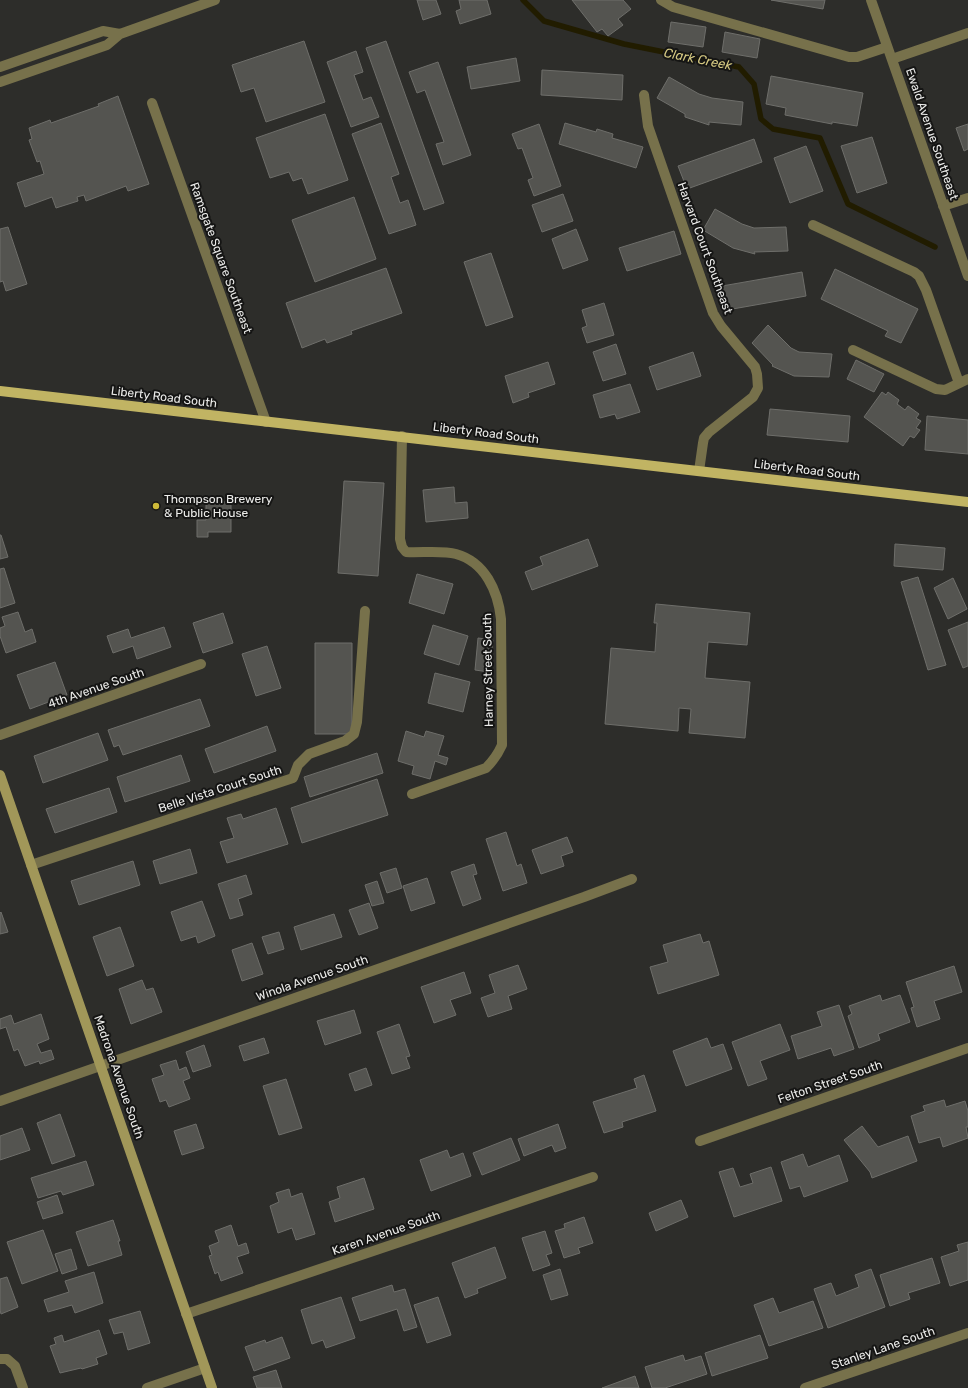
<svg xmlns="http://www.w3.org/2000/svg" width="968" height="1388" font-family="Rubik,sans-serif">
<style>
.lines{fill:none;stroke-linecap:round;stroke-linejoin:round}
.stream{stroke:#211c00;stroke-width:5.5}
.building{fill:#545450;stroke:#6e6e6a}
.street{stroke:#77714b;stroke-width:10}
.secondary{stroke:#a19759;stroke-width:10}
.primary{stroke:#c1b463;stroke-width:10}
.poi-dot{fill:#cdb938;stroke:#151514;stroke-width:1.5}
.labels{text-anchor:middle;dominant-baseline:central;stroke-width:4;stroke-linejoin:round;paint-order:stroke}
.street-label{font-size:12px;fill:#ececea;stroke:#151514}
.poi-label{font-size:12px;fill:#ececea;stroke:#151514;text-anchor:start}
.water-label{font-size:13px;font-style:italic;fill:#d5c982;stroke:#151514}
</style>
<rect width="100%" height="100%" fill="#2d2d2a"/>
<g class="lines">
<path class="stream" d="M523,0L544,21L624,44L739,67L754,84L761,119L773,129L820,138L848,204L935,247"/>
</g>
<path class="building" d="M417,0H436L441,14L423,20Z
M459,0H487L491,14L460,24L456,11L461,9Z
M572,0H623L631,9L618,19L623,25L608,36L602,29L597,32Z
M771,0H825L823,9Z
M671,22L706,27L703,47L668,42Z
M725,32L760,39L757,58L722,52Z
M304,41L325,102L266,122L254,88L241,92L232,65Z
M386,41L444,203L424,210L366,48Z
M356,51L363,72L354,75L363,100L371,97L379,117L351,127L327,62Z
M516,58L520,81L471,89L467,67Z
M438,62L471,155L443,165L436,144L444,142L425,90L417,93L409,72Z
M542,70L623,75L622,100L541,95Z
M771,76L863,93L857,126L832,122V124L785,115L786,108L766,104Z
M669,77L699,94L712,98L743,102L741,125L709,122V125L685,117V114L657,98Z
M118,96L149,184L128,191L126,186L86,201L84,195L77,197L78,201L56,208L52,197L25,207L17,183L44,174L40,161L37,162L29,140L32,139L29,128L50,120L51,123L99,106L98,104Z
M325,114L348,180L308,194L302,178L293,181L289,172L270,178L256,138Z
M381,123L399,174L391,177L400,203L408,200L416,225L389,234L352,134Z
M565,123L596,132L597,129L613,134L612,138L643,147L636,168L559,144Z
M539,124L561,186L534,196L528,180L533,178L522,148L518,149L512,134Z
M968,124V149L964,151L956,128Z
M872,137L887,183L857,193L841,146Z
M754,139L762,162L687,189L678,166Z
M806,146L823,191L790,203L774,158Z
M563,194L573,221L542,232L532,205Z
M354,197L376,259L315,282L292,220Z
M715,209L742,224L754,228L786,227L788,251L754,252L755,254L733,248L703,230Z
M8,227L27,284L6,291L3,281L0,282V229Z
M576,229L588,260L563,269L552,239Z
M674,231L681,254L627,271L619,248Z
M491,253L513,317L486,326L464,262Z
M386,268L402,313L351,331L352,334L327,343L325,339L302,348L286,303Z
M835,269L918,309L901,343L885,336L888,331L821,299Z
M802,272L806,296L727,310L722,286Z
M604,303L614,335L587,343L582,328L587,326L582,310Z
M768,325L791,348L799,352L832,354L829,377L794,376L772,366L773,365L752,343Z
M616,344L626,374L603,381L593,352Z
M693,352L701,376L657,390L649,367Z
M856,360L884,374L874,392L847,379Z
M548,362L555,384L528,393L529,397L513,403L505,376Z
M630,384L640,412L617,419L615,414L600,418L593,395Z
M882,392L886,395L888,392L899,400L897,404L905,410L908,406L919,414L916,418L921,421L916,428L920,430L914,438L910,436L903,446L864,417Z
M770,409L850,416L848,442L767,435Z
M927,416L968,420V454L925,450Z
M344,481L384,483L378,576L338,573Z
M454,487L455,503L467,502L468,518L426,522L423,490Z
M206,502H231V532H208V537H197V520H206Z
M0,535H1L8,557L0,559Z
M588,539L598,566L532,590L525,572L543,565L540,557Z
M895,544L945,548L943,570L894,566Z
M4,568L15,603L0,608V569Z
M417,574L453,584L444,614L409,603Z
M918,577L946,665L928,670L901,582Z
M953,578L967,609L948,619L934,588Z
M656,604L750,613L747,645L708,642L705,678L750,682L745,738L689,733L691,709L679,708L678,731L605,724L611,648L655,652L657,623H654Z
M18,612L25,632L32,629L36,642L6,653L0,636V628L5,626L2,617Z
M223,613L233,643L203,653L193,623Z
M968,622V666L963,668L948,630Z
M433,625L468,636L459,665L424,654Z
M164,627L171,647L137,659L133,646L113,653L107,636L128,629L131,638Z
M478,638L493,640L489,672L475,670Z
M315,643H352V734H315Z
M267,646L281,688L256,696L242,654Z
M55,662L67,695L30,709L17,675Z
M435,673L470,682L463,712L428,703Z
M200,699L210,726L123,755L119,745L114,747L108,730Z
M267,726L276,751L214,773L205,749Z
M406,731L424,737L426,731L444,736L438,755L448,758L446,765L435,761L430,779L412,774L414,766L398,761Z
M98,733L108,760L43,783L34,756Z
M377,753L383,773L310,797L304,777Z
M181,755L190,781L125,802L117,777Z
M377,779L388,815L302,843L291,808Z
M109,788L117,812L55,833L46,809Z
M276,808L288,844L227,863L220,842L234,838L227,818L241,814L243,819Z
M506,832L517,866L521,864L527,883L503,891L486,839Z
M567,837L573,852L561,856L564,866L541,874L532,850Z
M190,849L197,873L160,884L153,861Z
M133,861L140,885L79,905L71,881Z
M474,864L477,874L473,875L481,899L463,906L451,872Z
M396,868L402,888L387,893L380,873Z
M246,875L252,894L238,899L243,915L230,919L218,884Z
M427,878L435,903L411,911L403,886Z
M377,881L384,903L372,906L365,885Z
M202,901L215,936L198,943L196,936L181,941L171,912Z
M369,903L378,928L359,935L349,910Z
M1,912L8,932L0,934V913Z
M334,914L342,937L301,950L294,927Z
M120,927L134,966L107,976L93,937Z
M279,932L284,949L268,954L262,937Z
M700,934L703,943L709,941L719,975L658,994L650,967L668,962L663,945Z
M252,943L263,974L242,981L232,950Z
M518,965L527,989L508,996L512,1009L488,1017L481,998L495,993L489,975Z
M954,966L962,992L934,1001L940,1019L917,1027L911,1008L914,1007L906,982Z
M464,972L471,993L450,1000L456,1015L434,1023L421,987Z
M142,980L146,990L153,988L162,1012L131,1024L119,989Z
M880,995L882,1001L900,995L910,1022L878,1034L880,1040L859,1048L848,1016L852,1014L849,1006Z
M839,1005L854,1049L834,1056L831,1048L798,1059L791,1036L822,1026L817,1012Z
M354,1010L361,1033L325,1045L317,1021Z
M41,1014L49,1039L37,1044L41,1053L51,1050L54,1059L40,1064L39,1061L25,1066L18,1049L14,1051L6,1027L0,1029V1019L11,1015L14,1024Z
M399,1024L410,1056L406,1057L410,1068L392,1074L377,1032Z
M780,1024L790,1050L760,1061L767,1079L748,1086L732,1042Z
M264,1038L269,1053L244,1061L239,1046Z
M707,1038L711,1048L723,1044L732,1069L686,1086L673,1051Z
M204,1045L211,1066L193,1072L186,1052Z
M176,1060L179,1070L186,1067L190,1078L183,1081L190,1099L169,1107L166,1100L160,1102L152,1079L164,1075L160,1065Z
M366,1068L372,1085L355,1091L349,1074Z
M644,1075L656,1111L622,1122L623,1127L604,1133L593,1102L637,1088L634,1079Z
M286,1079L302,1128L279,1135L263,1086Z
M944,1100L946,1107L965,1101L968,1111V1127H966L968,1138L943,1147L940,1137L919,1143L911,1116L925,1111L923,1106Z
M60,1114L75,1156L52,1164L37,1123Z
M196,1124L204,1148L182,1155L174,1131Z
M558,1124L566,1148L555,1152L552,1145L524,1156L518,1139Z
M862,1126L878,1147L908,1136L917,1161L872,1178L870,1172L844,1140Z
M22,1128L30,1150L0,1160V1136Z
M511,1138L520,1160L482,1175L473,1153Z
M447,1150L450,1158L463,1153L471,1176L431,1191L420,1160Z
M803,1154L808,1167L839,1155L848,1181L804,1197L800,1186L790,1189L781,1162Z
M86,1161L94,1185L63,1195L61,1191L38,1198L31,1178Z
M771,1167L782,1201L734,1217L719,1172L733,1168L740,1187L753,1183L750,1174Z
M364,1178L374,1209L335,1222L329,1202L340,1198L337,1187Z
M289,1189L291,1197L302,1193L315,1234L296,1240L292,1228L278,1233L270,1206L279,1202L276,1193Z
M57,1195L63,1213L43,1219L37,1202Z
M681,1200L688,1217L656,1231L649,1213Z
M584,1217L593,1243L578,1248L580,1253L564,1258L555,1231L565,1228L564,1224Z
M113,1220L120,1241H118L122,1255L88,1266L76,1232Z
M231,1225L238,1246L246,1243L249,1253L237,1257L243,1273L221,1281L218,1272L215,1274L209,1256L212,1255L209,1246L219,1242L215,1231Z
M43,1230L58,1271L22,1284L7,1242Z
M545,1231L552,1253L546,1255L550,1265L533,1271L522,1238Z
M968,1242V1280L950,1286L941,1257L959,1251L957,1245Z
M495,1247L506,1278L477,1289L478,1293L465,1298L452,1263Z
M71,1249L77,1269L62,1274L55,1254Z
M932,1258L940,1283L908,1293L910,1299L890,1306L880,1275Z
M560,1269L568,1295L551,1300L543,1275Z
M871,1269L885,1307L828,1328L814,1289L831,1283L836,1296L859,1287L855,1275Z
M94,1272L103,1303L75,1313L72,1305L48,1312L44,1300L69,1292L65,1281Z
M7,1277L18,1307L1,1314L0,1310V1279Z
M392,1285L394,1292L405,1289L417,1327L404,1331L397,1309L360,1321L352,1298Z
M341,1297L355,1338L326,1348L323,1340L312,1344L301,1310Z
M438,1297L451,1335L427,1343L414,1305Z
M773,1298L779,1313L813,1301L823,1328L769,1346L754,1305Z
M140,1311L150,1343L128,1350L123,1332L114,1334L109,1320Z
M99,1330L107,1354L96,1358L98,1364L82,1369L81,1368L60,1373L50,1346L56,1344L54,1338L62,1335L64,1342Z
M760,1335L768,1358L712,1376L705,1353Z
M282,1337L290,1358L254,1371L245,1347L265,1340L266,1343Z
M683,1355L685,1361L701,1356L707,1374L665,1388H652L645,1367Z
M276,1370L282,1388H257L253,1377Z
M635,1376L639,1388H602Z"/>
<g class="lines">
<path class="street" d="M661,0L673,7L849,57H857L887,47
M871,0L968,276
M892,59L968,33
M0,67L103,31L120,34
M0,82L107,45L120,34L215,0
M644,95L648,126L713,313L721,326L755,367L757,374L758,388L753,397L709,432L704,438L703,443L699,471
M152,103L266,422
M943,206L968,198
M813,225L914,272L919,276L926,290L959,383
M853,350L936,389L945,390L968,379
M402,436L400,539L402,547L406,552C421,553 442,550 456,554C485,562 498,591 501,619L502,745C498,754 493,761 486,768L412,794
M0,735L201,664
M31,865L293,778L298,765L309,754L345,741L354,734L357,722L365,611
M0,1101L584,897L632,879
M700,1141L968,1048
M186,1314L593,1177
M0,1359H7L15,1366L23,1388
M147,1388L205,1368
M805,1388L968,1333"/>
<path class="secondary" d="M0,775L212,1388"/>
<path class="primary" d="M0,391L968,502"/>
</g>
<circle class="poi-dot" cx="156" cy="506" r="4"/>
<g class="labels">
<g class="street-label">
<text transform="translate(932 134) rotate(71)">Ewald Avenue Southeast</text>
<text transform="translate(705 248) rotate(70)">Harvard Court Southeast</text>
<text transform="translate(221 258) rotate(70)">Ramsgate Square Southeast</text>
<text transform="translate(164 397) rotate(7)">Liberty Road South</text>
<text transform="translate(486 433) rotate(7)">Liberty Road South</text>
<text transform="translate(807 470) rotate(7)">Liberty Road South</text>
<text transform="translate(488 670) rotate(-91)">Harney Street South</text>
<text transform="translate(96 688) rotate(-19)">4th Avenue South</text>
<text transform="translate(220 789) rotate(-18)">Belle Vista Court South</text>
<text transform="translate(312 978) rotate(-19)">Winola Avenue South</text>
<text transform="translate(119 1077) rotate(71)">Madrona Avenue South</text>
<text transform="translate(830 1082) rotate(-19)">Felton Street South</text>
<text transform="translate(386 1233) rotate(-19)">Karen Avenue South</text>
<text transform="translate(883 1348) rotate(-19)">Stanley Lane South</text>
</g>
<g class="poi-label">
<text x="164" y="499">Thompson Brewery<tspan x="164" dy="14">&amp; Public House</tspan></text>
</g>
<g class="water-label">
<text transform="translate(698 59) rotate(11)">Clark Creek</text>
</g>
</g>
</svg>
